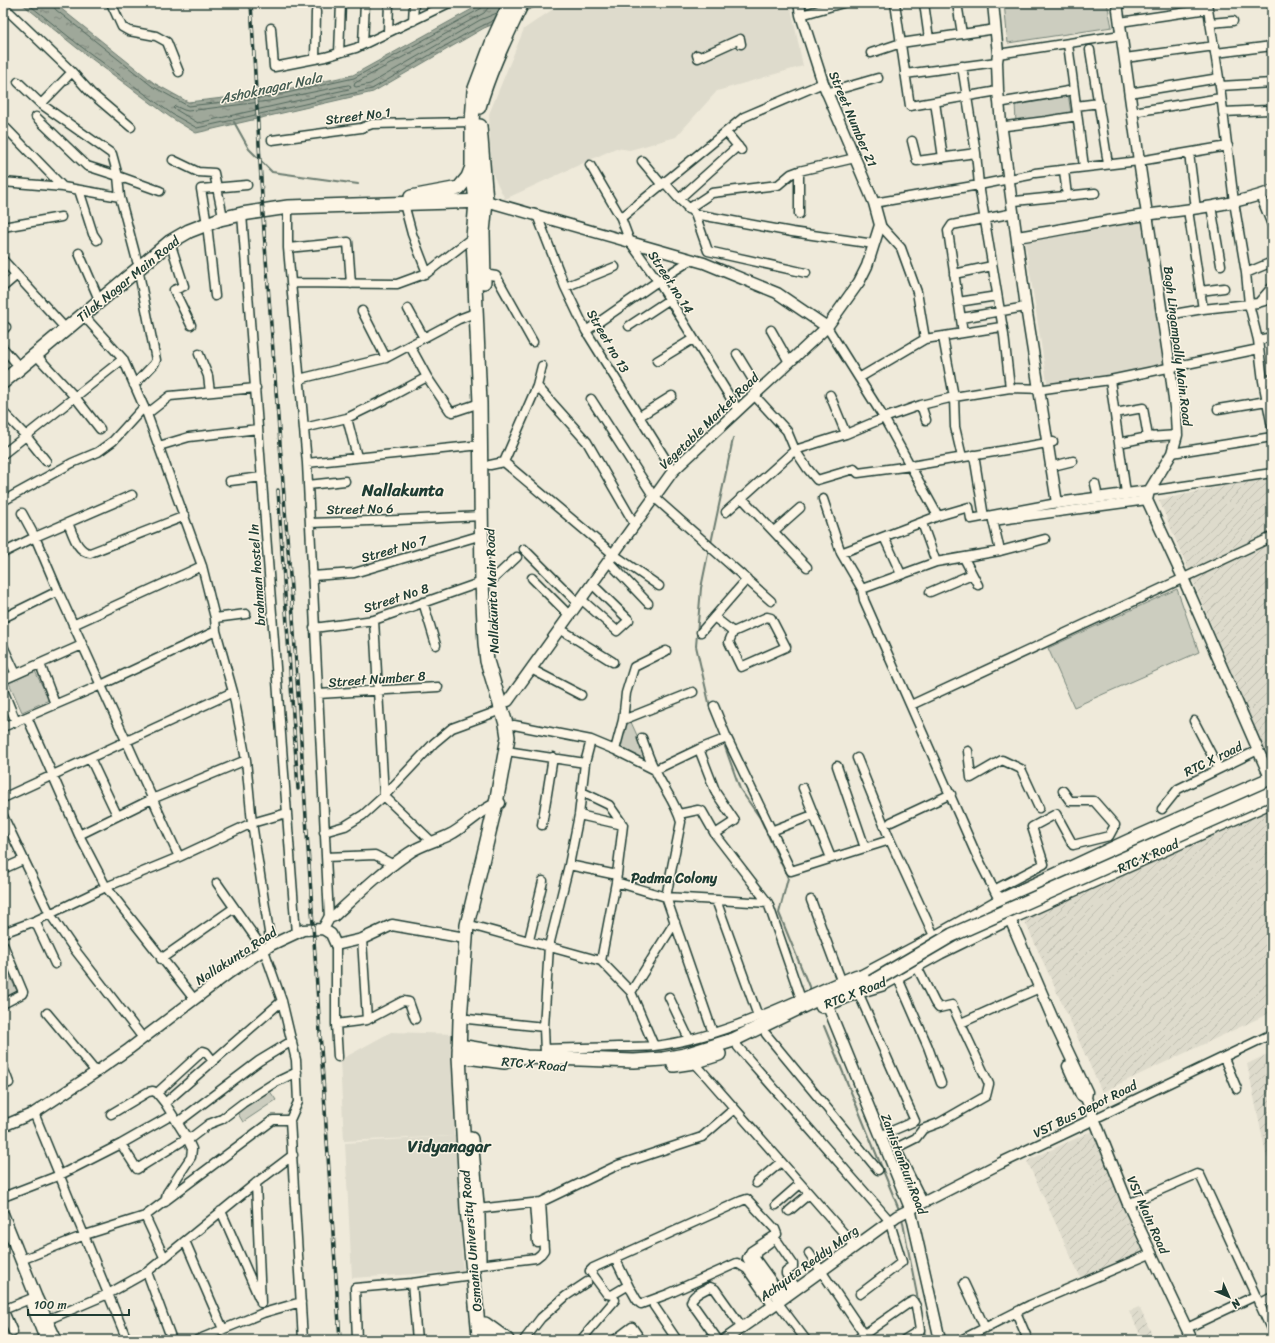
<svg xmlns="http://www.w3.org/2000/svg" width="1275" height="1343" font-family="Sriracha,sans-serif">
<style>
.built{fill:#dedbcc}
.industrial{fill:url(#industrial-furrows)}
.park{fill:#cccdbf;stroke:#76857a}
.water{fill:url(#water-ripples);stroke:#6c7d71}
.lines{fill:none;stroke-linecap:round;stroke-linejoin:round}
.shore{stroke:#52685d;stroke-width:1}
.stream{stroke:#6c7d71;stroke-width:2}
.minor-casing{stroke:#1f3d34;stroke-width:11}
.tertiary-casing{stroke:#1f3d34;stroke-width:13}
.secondary-casing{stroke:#1f3d34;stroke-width:14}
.primary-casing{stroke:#1f3d34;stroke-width:16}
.minor{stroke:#fcf5e5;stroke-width:8}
.tertiary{stroke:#fcf5e5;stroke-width:10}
.secondary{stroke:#fcf5e5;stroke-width:11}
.primary{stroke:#fcf5e5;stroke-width:13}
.rail-casing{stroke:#1f3d34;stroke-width:3.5}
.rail{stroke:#fcf5e5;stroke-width:2;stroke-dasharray:6;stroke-linecap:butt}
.primary-bridge-casing{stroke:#1f3d34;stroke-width:16;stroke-linecap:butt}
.primary-bridge{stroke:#fcf5e5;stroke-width:13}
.labels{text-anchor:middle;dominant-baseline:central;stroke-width:3;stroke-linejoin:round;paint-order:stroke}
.street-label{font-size:13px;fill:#1f3d34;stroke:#fcf5e5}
.water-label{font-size:14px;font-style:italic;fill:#455d53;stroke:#fcf5e5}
.neighbourhood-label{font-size:14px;font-weight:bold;fill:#1f3d34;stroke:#fcf5e5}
.district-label{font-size:17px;font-weight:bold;fill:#1f3d34;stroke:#fcf5e5}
</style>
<defs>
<pattern id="industrial-furrows" width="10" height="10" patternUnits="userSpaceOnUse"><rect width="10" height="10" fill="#dedbcc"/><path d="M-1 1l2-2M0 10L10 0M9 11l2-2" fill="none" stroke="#bebdb0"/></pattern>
<pattern id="water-ripples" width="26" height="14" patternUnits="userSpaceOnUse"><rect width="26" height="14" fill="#9fa89a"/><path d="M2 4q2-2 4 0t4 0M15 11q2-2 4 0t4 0" fill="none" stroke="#818a7e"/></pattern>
</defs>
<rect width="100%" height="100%" fill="#efeada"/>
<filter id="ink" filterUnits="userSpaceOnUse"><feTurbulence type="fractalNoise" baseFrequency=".025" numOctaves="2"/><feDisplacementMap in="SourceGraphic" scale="8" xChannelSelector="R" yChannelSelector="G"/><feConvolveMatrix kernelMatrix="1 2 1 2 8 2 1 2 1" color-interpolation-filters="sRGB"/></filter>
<g filter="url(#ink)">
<path class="built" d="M562,3H790L803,66L717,91L676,137L630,150L616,148L505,199L494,177L491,169L489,114L524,29Z
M1144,218L1168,364L1048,388L1025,241Z
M391,1032L455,1034L454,1136H455L463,1271L352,1278L345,1143L453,1136L344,1141L340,1060Z"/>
<path class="industrial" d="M1272,476V769L1159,500Z
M1264,808L1272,825V1012L1102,1092L1022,915Z
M1272,1052V1155L1267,1158L1247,1064Z
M1094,1130L1150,1252L1083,1283L1027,1161Z
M1139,1307L1151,1332L1142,1338L1129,1311Z"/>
<path class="park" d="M1004,3H1107L1112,27L1008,43Z
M1068,94L1071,113L1016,123L1015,103Z
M1177,589L1199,652L1074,707L1048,648Z
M35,671L49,700L22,712L9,683Z
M625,709L651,766L636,759L615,745Z
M3,962L17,991L3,998Z
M267,1087L276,1100L243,1122L235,1109Z"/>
<path class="water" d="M21,3H55L59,7L154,83L188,102L268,93L353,75L483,3H545L484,28L373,92L196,133L170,117L77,48Z"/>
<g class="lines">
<path class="shore" d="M27,3L79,45L172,114L197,128L372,89L464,35L494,20
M52,3L53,6L56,10L152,86L188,106L269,97L354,78L482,8L484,3
M489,3L488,8L484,13L355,83L354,86L356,87L370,84L480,20L497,13
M349,85L351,86L349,89L198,123L173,108L175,106L184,110L188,111L269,101Z"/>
<path class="stream" d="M234,122L249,149L272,172L358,184
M711,543L733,439
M709,549L701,588L696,646L710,707
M725,747L740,789L760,818L788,878L779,913L810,989
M824,1026L900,1212
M902,1218L919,1305
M922,1320L926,1340"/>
<defs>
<path id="minor" d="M111,3L122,27L129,31L156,36L167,42L179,72
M895,3L910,106L998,91
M924,3L929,39
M957,3L962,34
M1207,3L1219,78L1234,202L1246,273L1249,304L1258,340L1263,381L1272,427
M3,6L72,72L91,93L131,127
M801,15L843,3
M413,21L414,3
M1120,22L1208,9
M1210,23L1233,21
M271,28L274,67L325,57L356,48L449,3
M388,32L389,3
M363,44L365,3
M1068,44L1084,167
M1090,50L1108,164
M339,53L341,3
M871,53L901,43L996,29
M1216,53L1272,46
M998,54L1121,35
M697,55L698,58L740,39L741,44
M1125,58L1215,46
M315,59L316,12
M962,66L976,153L979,185L1004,335L1010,388
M905,74L997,62
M18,82L41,104L112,154L118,176L120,197L137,261
M1220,86L1272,83
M826,93L878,78
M1129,93L1219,78
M935,102L943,158
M1004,102L1074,90
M41,104L72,72
M1076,106L1099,103
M1133,112L1221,98
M1223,112L1269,110
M36,117L87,166L118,176L160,191
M3,125L63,187
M1006,126L1046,121L1077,116
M726,132L741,150
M272,140L361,128L372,124L472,122
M912,141L917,161L976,153
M1189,153L1196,209
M173,160L198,172L214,173L222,212
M642,161L662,185
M590,165L621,218L630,242L658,281L738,410
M1064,170L1067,196
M1035,173L1139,161L1228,146
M3,182L63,187L120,197
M665,183L679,199L695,214L708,251L806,273
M79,190L93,234L97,240
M1260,195L1272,225
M679,199L738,146
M1015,201L1095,193
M874,203L979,185L1030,175
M404,204L412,234L427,273
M1211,206L1221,265
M288,207V248L307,463L329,918
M688,209L712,193L778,185L791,174L799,171L855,158
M1188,210L1203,309L1258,303L1272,299
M242,214L296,934
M695,214L792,232L874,244
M799,214V171
M537,215L565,287L586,331L673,471
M206,218L201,189L247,185
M621,218L744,117L823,83
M207,224L215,296
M880,225L901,248L917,292L925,339
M3,227L61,217
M170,242L184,286L174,290L191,325
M288,248L348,242L351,284
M79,253L97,295
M3,260L66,329
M1246,273L1272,262
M484,274L496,276L533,342
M954,274L992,266
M291,283L397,284L427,273L473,237
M3,287L17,275
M565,287L615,267
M1200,291L1224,288
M958,302L997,296
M1259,302L1272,287
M408,309L424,338
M362,311L386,358
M83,315L123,359L147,414L202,566L215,618L216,631L233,692L246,760L252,823L271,945
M1162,316L1203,309
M961,318L1026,307
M629,326L670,299
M827,327L884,418L938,516
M3,330L6,327
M771,330L789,362
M586,331L658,281L691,260
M963,333L948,231L952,225L1014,213
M943,337L954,397L955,427L962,457
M1258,340L1272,337
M410,346L427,377L450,411L453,412L480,403
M3,348L16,363
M199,354L208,376L210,392
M737,354L759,390
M36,355L75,397L100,429
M657,361L693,339
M859,378L925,339L1001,327
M299,379L386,358L459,319L475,313
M1110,380L1126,493
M1263,381L1272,379
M134,385L154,364L156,360L138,268
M537,386L587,442L635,525
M754,395L787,431L795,450L807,468L817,480L854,469L858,473L911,466L1053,442
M830,395L846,434
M591,399L654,497L771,601
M921,405L926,420
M1218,409L1267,401
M3,412L26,436L46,461
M1115,413L1143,408L1148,437
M147,414L170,396L256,388
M640,416L672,396
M347,418L357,457
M304,428L347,418L390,397L427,377
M1119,443L1148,437L1177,435
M159,446L189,437L258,429
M1172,453L1272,437
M3,454L123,359
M974,455L984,517
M504,462L537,386L542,366
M307,463L481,445
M490,465L504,462L613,554L659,586
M1057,465L1073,461
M230,481L262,477
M1095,484L1098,497
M308,485L345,481
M1149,491L1272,473
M741,497L807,567
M823,499L841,553L862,589L864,600L976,854L996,894L1001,897L1002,900
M3,501L72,463L98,452L113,441L144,407
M726,512L795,450L846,434L884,418L921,405L954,397L1010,388L1044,389L1110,380L1259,349
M22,513L35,537L58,591L179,857
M992,516L1000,551
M993,521L1147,500
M68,523C73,534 77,552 90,553L185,516
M310,523L399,520L482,516
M922,523L936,562
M774,531L800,508
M884,537L901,574
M524,549L578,603
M3,553L35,537L132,495
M841,553L938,516L969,507L971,519L1057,503
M964,558L978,585
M608,561L648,603
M312,576L354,573L482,535
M532,578L569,615
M862,589L936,562L1000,551L1045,539
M930,592L972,574
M581,599L617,631L629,620L592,584
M423,602L436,645
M714,617L733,632L729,642L741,667L786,647L771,618L767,617L733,632
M3,618L58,591
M215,618L246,614
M374,620L384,796L432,842
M73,625L202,566
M314,628L374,620L482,582H490L517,557
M560,629L613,662
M701,632L747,579
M3,646L16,674
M40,664L55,704
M531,669L581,695
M3,680L82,645
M3,690L16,722
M318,694L438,687
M911,705L1272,537
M714,706L727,738
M27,717L79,835L106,887L194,999
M623,720L693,692
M1194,721L1219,769
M514,725L591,740L615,750L655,770L699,749L727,738L791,871L890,840
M3,727L101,685L216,631
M642,738C646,749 649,760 655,770C663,788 676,803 681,822L666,897L713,1033
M699,749L716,793L735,821L715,834
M615,750L623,720L626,693L634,667L666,651
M968,751L971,778L1002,760L1021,769L1039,808
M513,752L585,763
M90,758L117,815
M857,758L890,840L935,938
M837,766L865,848
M803,788L831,858
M582,792L609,805L623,825L616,882L601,961L631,992L654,1046
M3,798L233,692
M1162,809L1178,789L1258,750
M679,814L698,810L702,811L715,834L768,903L801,999
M579,815L623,825
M3,816L50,914L72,946L143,1038
M891,822L951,794
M542,825L553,757
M771,831L813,815
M324,832L345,826L363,815L384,796L434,743L452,728L501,710
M79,835L152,799L246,760
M326,857L375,855L394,865
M569,865L617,875
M3,869L23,860
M616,882L666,897L768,903
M217,883L264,950L282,1001L296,1060L298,1102L290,1120L303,1340
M994,890L1044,864L1032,827L1056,814L1073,845L1109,836L1115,825L1094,801H1070L1063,791
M716,900L758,1016
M811,900L841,980
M35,921L55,964
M474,926L601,961
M3,933L35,921L106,887L179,857L252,823L287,813
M362,939L367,1020
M529,940L543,881
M3,944L23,992L22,994L3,1004
M336,945V1024L338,1057
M161,959L234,908
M916,965L935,1003L939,1008L952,1005L989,1084L986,1096L939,1123L923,1129L916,1138L898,1147L897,1150L923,1202
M897,976L928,1047L941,1083
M631,992L675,922
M858,992L915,1121L880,1136
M669,997L689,1039
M47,1013L96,1072
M468,1019L544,1027
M961,1023L1035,990
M336,1024L367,1020L403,1001L409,1002L415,1019
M766,1034L878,1170
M738,1047L889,1220L902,1262L860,1294
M545,1049C569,1048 594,1048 618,1047C630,1047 642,1047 654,1046C724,1038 792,1001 856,974
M545,1054L544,1027L549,946L569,865L579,815L585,763L591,740
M1224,1058L1237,1089
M694,1062L855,1246
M3,1067L9,1083L3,1085
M157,1093L203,1051L206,1052L213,1061
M165,1103L282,1001
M34,1113L127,1340
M111,1114L148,1092L153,1091L157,1093L165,1103L187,1138L192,1149L191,1157L167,1193L165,1202
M1094,1119L1272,1034
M177,1123L259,1061L292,1041
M121,1144L137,1169L187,1138L192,1137L209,1124L222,1119L243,1103L274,1083L297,1072
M256,1183L261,1303
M756,1183L781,1162
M3,1197L60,1175L121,1144L172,1115
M534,1203L537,1242
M1128,1204L1197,1174L1200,1175L1272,1331
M776,1205L800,1184
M477,1209L541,1202L618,1165L702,1137L734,1109
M221,1211L259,1298
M789,1211L809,1194
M145,1216L164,1257
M185,1241L223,1329
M809,1253L868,1340
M615,1258L629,1287
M21,1260L85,1235L145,1216L273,1120H290
M479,1265L536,1258L541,1254L544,1250L541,1202
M147,1272L172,1340
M412,1283L417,1340
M964,1283L985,1328
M779,1291L755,1258L757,1252L773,1240H776L778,1242L793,1264V1267L786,1272V1274L797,1289
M780,1293L793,1283
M778,1303L806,1340
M1259,1304L1272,1297
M654,1306L677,1340
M773,1306L747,1269L737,1263L668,1294L641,1304C634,1300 634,1290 627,1286L612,1295L607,1294L590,1271L593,1268L741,1201L747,1199L775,1229L777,1234L751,1251L747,1258L748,1260L780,1301
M3,1309L13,1332
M3,1310L30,1299
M1016,1312L1028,1340
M47,1320L108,1294L147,1272L256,1183L293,1155
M1187,1328L1255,1296
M197,1340L263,1313L301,1302
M357,1340L355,1288L412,1283L472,1275
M524,1340L541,1318L566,1296L587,1282
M581,1340L615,1300
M617,1340L616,1339L632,1327L641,1340
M718,1340L691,1302C693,1294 703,1291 710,1287L715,1289L742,1327
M856,1340L909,1303L913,1301L916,1306L920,1330L904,1340
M961,1340L1030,1305L1150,1254"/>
<path id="tertiary" d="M993,3L998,54L997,62L998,91L1001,123L1026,307L1057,503L1149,491
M1117,3L1139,161L1170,367L1176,416L1177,435L1172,453L1149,491L1147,500L1183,578L1272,782
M486,201L704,263L777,293L827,327
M1017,237C1060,230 1103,221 1146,215C1189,209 1231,206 1272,191
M508,701L673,471L827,327L859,282L867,266L880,225L874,203L823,83L801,15L799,3
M1007,912L1055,1024L1087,1092L1086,1098L1128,1204L1192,1340
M323,929L329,918L334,916C358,894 382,871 409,853C422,844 438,841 451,834C465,827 486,805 500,803
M323,929L331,934L336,945L362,939L392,925L465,938
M827,1004L910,1208L940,1340
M1068,1066L1081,1095L1086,1098
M3,1126L34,1113L96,1072L129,1049L229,973L271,945L303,930L323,929
M724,1340L780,1301L897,1216L1001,1163L1094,1119"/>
<path id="secondary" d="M3,1215L36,1297L56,1340
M32,1305L46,1340"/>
<path id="primary" d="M479,107C489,71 506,37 522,3
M480,126L486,201L483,232L484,282
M411,197L459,188L468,177L472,167
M3,382L170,242L189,231L220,219L242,214L288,207L485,201
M822,1006L862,990L882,984L940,952L1005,920L1272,801
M459,1046L526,1057L634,1061L663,1059L685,1055L733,1040L852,982L935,938L1002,900L1129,841L1272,778
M459,1056L505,1062
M674,1065L694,1062L719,1054
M471,1139L478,1215L479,1261
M478,1324H485L507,1340
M492,1340L487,1337L479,1336L467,1209L459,1056L460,1020L467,925L496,803L508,737L506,724L487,661L485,643L482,582L480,403L473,237L476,202L472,165V122L474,91L494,38L510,3"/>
</defs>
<use href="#minor" class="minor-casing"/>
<use href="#tertiary" class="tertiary-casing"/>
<use href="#secondary" class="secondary-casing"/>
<use href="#primary" class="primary-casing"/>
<use href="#minor" class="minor"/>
<use href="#tertiary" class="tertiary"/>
<use href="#secondary" class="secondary"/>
<use href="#primary" class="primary"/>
<defs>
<path id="rail" d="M251,3L264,232L292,602L340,1340
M278,490L298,789"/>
</defs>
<use href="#rail" class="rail-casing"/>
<use href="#rail" class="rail"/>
<defs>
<path id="primary-bridge" d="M872,982L952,935L1272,793"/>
</defs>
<use href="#primary-bridge" class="primary-bridge-casing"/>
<use href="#primary-bridge" class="primary-bridge"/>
</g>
</g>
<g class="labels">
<g class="street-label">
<text transform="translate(358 116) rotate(-7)">Street No 1</text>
<text transform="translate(853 119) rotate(67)">Street Number 21</text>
<text transform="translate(128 279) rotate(-39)">Tilak Nagar Main Road</text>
<text transform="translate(671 282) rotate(57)">Street no 14</text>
<text transform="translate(608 341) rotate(60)">Street no 13</text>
<text transform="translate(1178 346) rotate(83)">Bagh Lingampally Main Road</text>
<text transform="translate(709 421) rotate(-44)">Vegetable Market Road</text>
<text transform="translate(360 509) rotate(-1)">Street No 6</text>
<text transform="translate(394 549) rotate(-16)">Street No 7</text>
<text transform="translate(257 575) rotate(-94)">brahman hostel ln</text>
<text transform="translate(492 591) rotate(-92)">Nallakunta Main Road</text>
<text transform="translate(396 598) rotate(-18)">Street No 8</text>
<text transform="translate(377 679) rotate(-4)">Street Number 8</text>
<text transform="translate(1213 759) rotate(-26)">RTC X road</text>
<text transform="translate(1148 856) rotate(-24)">RTC X Road</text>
<text transform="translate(236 956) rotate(-33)">Nallakunta Road</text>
<text transform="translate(855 993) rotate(-21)">RTC X Road</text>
<text transform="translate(534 1064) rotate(5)">RTC X Road</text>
<text transform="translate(1085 1109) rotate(-26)">VST Bus Depot Road</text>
<text transform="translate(904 1164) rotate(69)">ZamistanPuri Road</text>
<text transform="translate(1148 1215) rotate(66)">VST Main Road</text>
<text transform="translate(471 1241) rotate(-95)">Osmania University Road</text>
<text transform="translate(809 1263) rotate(-36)">Achyuta Reddy Marg</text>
</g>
<g class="water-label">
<text transform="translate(271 88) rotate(-12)">Ashoknagar Nala</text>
</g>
<g class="neighbourhood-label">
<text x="674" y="878">Padma Colony</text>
</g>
<g class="district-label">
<text x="403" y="490">Nallakunta</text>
<text x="449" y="1146">Vidyanagar</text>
</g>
</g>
<rect width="1275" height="1343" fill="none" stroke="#fcf5e5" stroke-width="16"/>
<rect x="8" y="8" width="1259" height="1327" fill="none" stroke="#1f3d34" stroke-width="1.5" filter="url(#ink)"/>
<g transform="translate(1229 1297) rotate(135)" stroke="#fcf5e5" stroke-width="3" paint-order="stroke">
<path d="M0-3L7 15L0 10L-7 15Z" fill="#1f3d34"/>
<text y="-6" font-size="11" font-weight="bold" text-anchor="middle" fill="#1f3d34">N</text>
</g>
<path d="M28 1309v6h101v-6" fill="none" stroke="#1f3d34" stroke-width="2"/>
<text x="34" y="1309" font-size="12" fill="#1f3d34" stroke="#fcf5e5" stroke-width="3" paint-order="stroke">100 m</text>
</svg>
